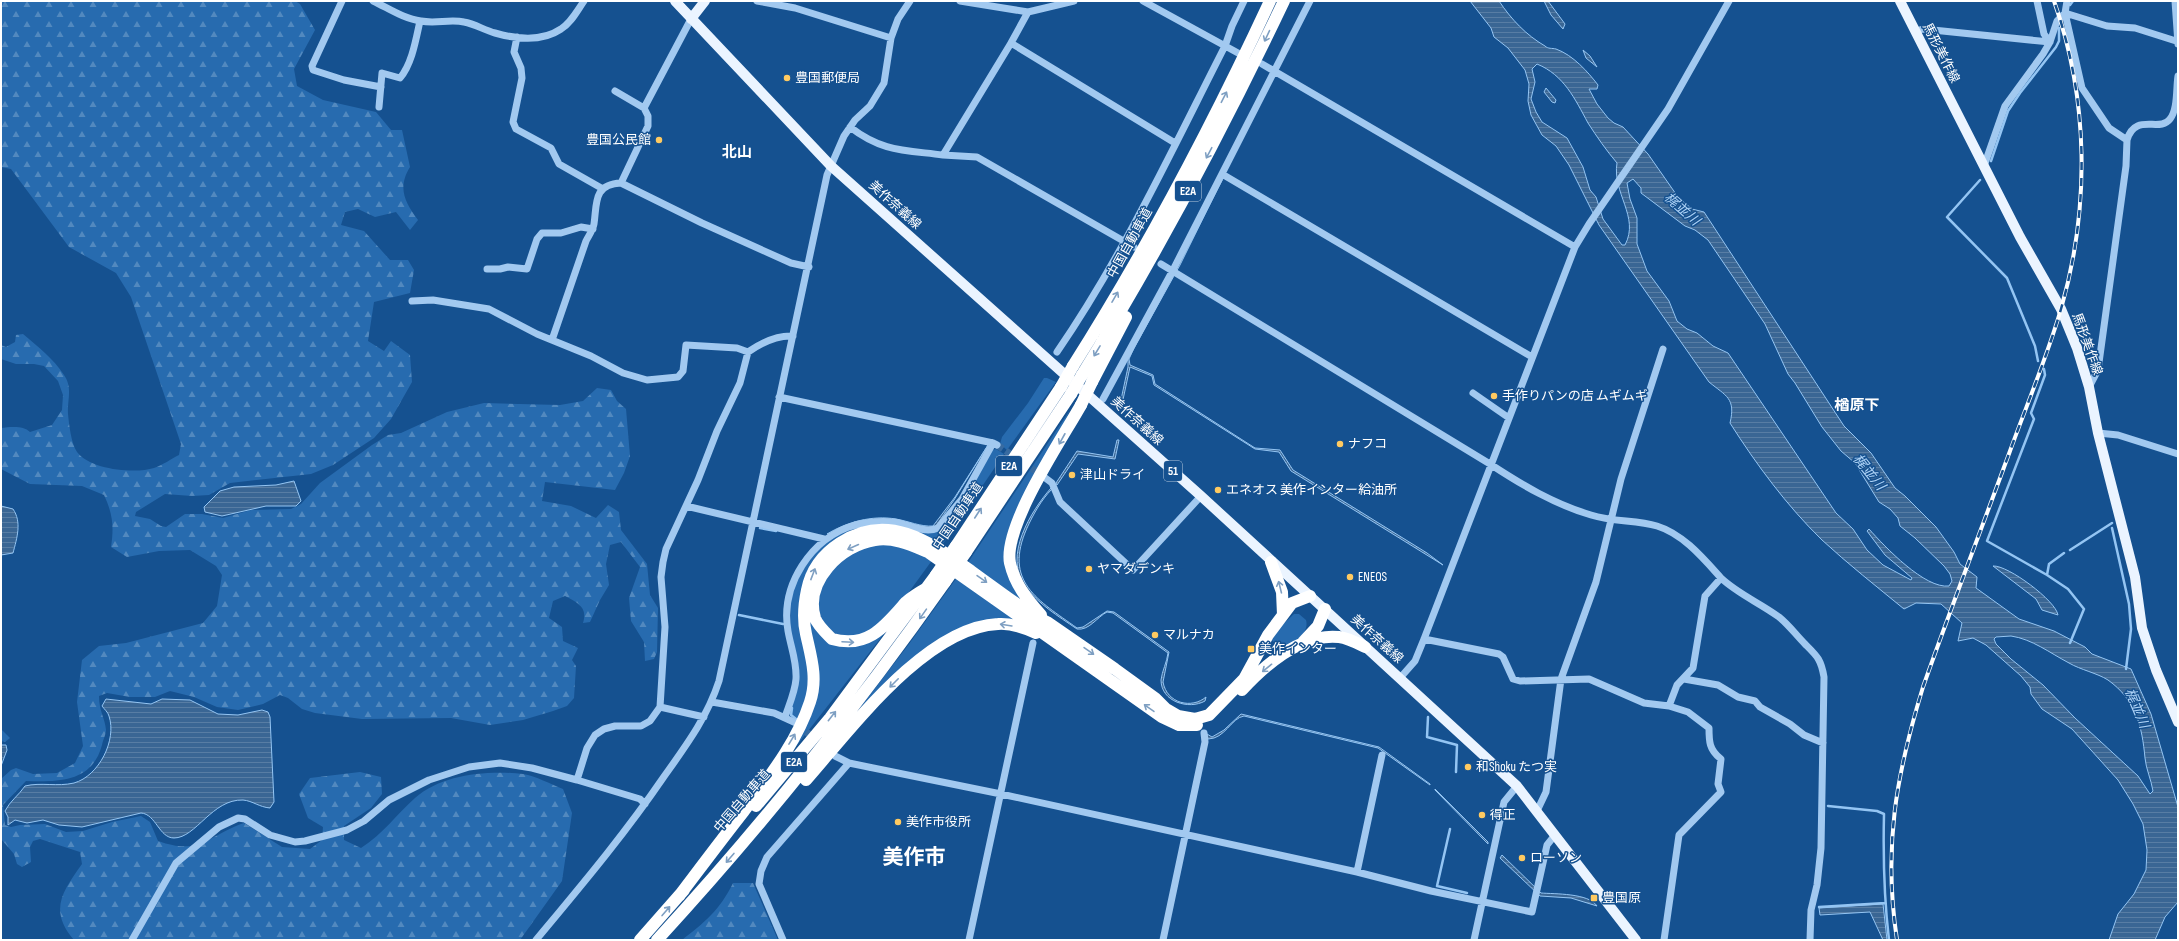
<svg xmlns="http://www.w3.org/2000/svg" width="2179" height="941" font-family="'Sofia Sans Condensed','Noto Sans JP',sans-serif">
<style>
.grass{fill:#276baf}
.forest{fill:url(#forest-firs)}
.water{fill:url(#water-rules);stroke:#94c5f3;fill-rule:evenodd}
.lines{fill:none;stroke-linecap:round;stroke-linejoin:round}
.stream{stroke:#94c5f3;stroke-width:2.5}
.minor-tunnel{stroke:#386ba1;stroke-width:7;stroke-dasharray:7 3.5;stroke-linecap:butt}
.minor{stroke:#a2c9f0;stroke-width:7}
.major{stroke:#ebf4ff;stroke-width:10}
.highway{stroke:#fff;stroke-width:12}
.rail-casing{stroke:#fff;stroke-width:4}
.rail{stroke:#155190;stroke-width:2.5;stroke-dasharray:8;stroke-linecap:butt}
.highway-bridge{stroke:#fff;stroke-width:12}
.oneway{stroke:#7e9fc2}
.poi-dot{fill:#ffca61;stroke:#155190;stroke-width:1.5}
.labels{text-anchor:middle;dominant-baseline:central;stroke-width:3;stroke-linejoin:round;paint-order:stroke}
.shield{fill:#155190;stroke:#b9cbde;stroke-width:1}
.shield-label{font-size:12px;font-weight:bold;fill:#fff}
.street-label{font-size:13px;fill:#fff;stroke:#155190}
.poi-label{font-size:13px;fill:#fff;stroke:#155190;text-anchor:start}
.water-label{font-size:14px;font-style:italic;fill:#aed3f7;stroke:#155190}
.quarter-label{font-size:15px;font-weight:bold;fill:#fff;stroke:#155190}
.town-label{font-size:21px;font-weight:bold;fill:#fff;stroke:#155190}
</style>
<defs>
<pattern id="forest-firs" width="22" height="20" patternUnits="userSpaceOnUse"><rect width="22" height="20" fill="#276baf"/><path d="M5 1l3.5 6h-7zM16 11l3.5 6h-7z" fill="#5289bf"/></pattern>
<pattern id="water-rules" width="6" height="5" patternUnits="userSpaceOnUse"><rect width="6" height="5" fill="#3a6694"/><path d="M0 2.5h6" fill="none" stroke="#587da4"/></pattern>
</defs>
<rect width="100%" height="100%" fill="#155190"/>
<path class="grass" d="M1044,378H1047L1056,382L1007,450L1000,444L1002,437L1028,403Z
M1070,410L1008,539L1024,602L967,564Z
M996,449L1004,454L941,547L912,532L813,565L808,656V694L798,721L793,719L790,713L796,689L790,624L791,602L793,590L807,561L829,539L860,526L938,531L992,450Z
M892,543L933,559L901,603L876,628L855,637L835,634L821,622L818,599L825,575L855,548Z
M958,576L1027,625L962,628L833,743L909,644Z
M1294,614H1299L1306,620C1310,635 1291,644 1281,650L1272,640L1279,628Z
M808,616L825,639L887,630L794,749L809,717Z"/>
<path class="forest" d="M1,1H295L300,4L315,30L294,69L297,86L323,100L376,112L391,130H402L410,167C397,188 405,202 418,220L410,230L396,212L375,217L358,209L345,212L341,225L364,231L390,260H408L414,270L410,293L374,302L368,341L384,351L391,341L410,355L412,382L391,419L374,438L333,465L311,474L230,483L209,495L192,496L165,494L136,512L135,516L150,519L161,526L166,527L185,514H202L223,518L251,510L291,509L301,504L320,483L372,445L388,435L401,433L447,412L484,403L560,405L583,401L597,388L611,390L617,401L626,409L630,456L624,473L615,490L545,482L542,501L571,506L596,518L608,505L619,512L621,530L647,564L650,595L658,608L657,652L654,659L645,661L644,642L631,621L629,598L640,567L621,542L610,545L606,564L609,585L600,600L590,622L583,623C588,607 578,603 565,596L553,601L549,618L562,627L563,641L578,648L572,660L576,666L574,698L567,706L553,711L523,720L490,725L451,718L362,719L315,713L302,709L288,698L280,695L263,704L238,710L217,707L194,697L170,691L155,697H130L107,693L99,696C99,711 105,718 106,730C106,734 103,740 102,745C92,782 60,782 26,781L3,805L5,825L11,827L20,825L45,824L66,832L83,831L112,822L141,816L150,822L158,841C200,856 207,836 244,823L282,847L310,849L322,840L323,827L308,818L299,794L310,778L360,772L381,777L382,794L371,808L344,826V840L361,848C383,834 396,815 415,798C442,774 488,770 523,774C536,776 550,784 563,789L572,813L562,881L520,940H74C48,910 63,891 82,864L80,852L40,839L33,841L30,847L31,862L22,867L17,864L14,854L1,839V779L11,770L16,768L33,774L57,773L75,763L83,746L77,702L82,660L99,646L126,643L203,623L217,606L222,575L216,566L190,550L159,551L127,557L111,547C114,527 113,514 104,495L82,486L30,484L1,469V428C10,427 23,425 30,432L52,425L62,410L63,395L58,381L44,366L34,364H16L1,359V345L6,347L15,342L16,335L23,334C37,346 54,359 64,375C73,388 67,400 68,414C69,424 71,443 77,452C90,470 136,474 154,468C163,465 171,459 179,455L181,444L131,297L116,273L69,247L11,169L1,167Z
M1,729L10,738L5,742L1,741Z
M733,883H753L778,940H682C704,923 720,910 733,883Z"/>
<path class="water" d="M1470,1H1499C1511,19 1526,35 1545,46C1548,49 1552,48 1556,49C1573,55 1588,72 1598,85L1597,89H1589L1597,104L1608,118L1614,123L1623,127L1648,154L1678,197L1692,209L1704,212L1844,426L1871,453L1895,488L1905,496L1936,527L1954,552L1960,564L1977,577L1976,588L2019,619L2054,631L2085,647L2092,654L2131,669L2151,714L2178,807V902L2165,917L2155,940H2109L2118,914L2134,894L2146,870L2147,850L2143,824L2133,804L2118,780L2072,729L2042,709L2031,694L2030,687L2021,676L1986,645L1973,638L1958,641L1962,623L1941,604L1916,603L1904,609C1876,586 1848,564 1822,540C1787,506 1756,464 1730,423C1736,398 1726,396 1709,382L1599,225L1569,165L1556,146L1542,135L1531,115L1528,101L1529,84L1525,70L1508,48L1494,37L1491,28ZM1537,64C1564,75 1575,99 1588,123C1597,137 1606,150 1617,163C1612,193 1640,217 1625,245H1622L1603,219L1596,197L1590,190L1583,167L1567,138L1542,122L1536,112L1531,99L1535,82L1532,69ZM1633,179L1641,188V193L1685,226L1695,230L1708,240L1765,324L1788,374L1795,383L1822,427L1841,451L1855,463L1879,502L1890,509L1898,518L1900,526L1915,538L1944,566L1950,574L1952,581L1949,586C1925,589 1885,547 1869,529L1867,531L1885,555L1912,578L1911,580L1883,565L1867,550L1853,529L1836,513L1728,353L1713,346L1697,333L1687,329L1677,321L1669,301L1647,271L1637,244V218L1630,199L1627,183ZM2011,636C2032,639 2050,653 2069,663C2081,670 2097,673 2108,680C2136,700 2142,726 2145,758C2146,769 2151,779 2153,791L2150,794L2138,776L2075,718L2043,685L2011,659L1996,644L1994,639L1996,637Z
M1544,1H1548L1565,24L1563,29L1551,15Z
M1583,50L1590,56L1597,67L1586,58Z
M1546,88L1556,100L1555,103L1552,102L1544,92Z
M1222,180L1180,265L1134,348L1129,359L1130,365L1153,375L1155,384L1255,448L1280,450L1293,470L1427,553L1443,565L1291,471L1279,452L1255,449L1154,385L1152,376L1130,367L1121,409H1119L1128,367V358Z
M1117,440H1119L1115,459L1078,454L1057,485L1056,483L1077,451L1113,457Z
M988,445L954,500L936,526L928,528L895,520L827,534C847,522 872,515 896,519C908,521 921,527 933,526L955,497Z
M294,481L301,501L296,506H266L222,516L205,512L204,507L220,491L234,487L276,485Z
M1051,488L1052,489C1041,500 1033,515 1027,528C1003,582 1038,600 1077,628L1083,627L1107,611L1114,612L1169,652L1163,682C1167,704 1192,709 1206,697L1205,701C1189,710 1161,702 1161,680C1162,671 1167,662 1168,653L1113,613L1107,612C1097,617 1089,631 1077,629C1058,616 1038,604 1025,586C1003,556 1031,511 1051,488Z
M1,506L13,509C22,522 17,538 13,553L1,555Z
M1993,566C2008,565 2056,601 2058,615L2042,610L2036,599Z
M106,699L151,704L162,699L190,700L218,714L238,715L262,710L268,712L270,717L274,802L270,808C259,807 253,801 243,800C212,799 196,838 174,838C159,838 156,814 141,813L82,827L59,825L43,820L27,823L15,820L8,825V817L5,811C10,801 19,795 25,786C41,782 57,787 74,783C99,776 117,740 109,716C108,712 104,709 102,706Z
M1241,714L1379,747L1430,784V785L1378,748L1244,716C1231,718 1225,739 1208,739L1207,734L1212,737L1224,730Z
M1,745H6L7,750L1,766Z
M1435,789L1488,842V844L1435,790Z
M1502,855L1541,893C1554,894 1589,893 1597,906L1571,898L1540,896L1500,858Z
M1883,904L1887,940H1883L1870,912L1820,915L1819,908Z"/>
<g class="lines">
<path class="stream" d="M2070,5L2073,1
M1991,161L2008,111L2020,93L2056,47L2059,41V28
M1980,180L1947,217L2007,278L2035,346L2038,361
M2044,369L2045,375L2031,413L2034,419L1987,541L2047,575
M760,528L776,531
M2112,528L2129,604L2131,629L2126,669
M2070,550L2112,523
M2064,553L2049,564L2047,575L2068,589L2084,609L2070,643
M739,615L783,624
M792,708L791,715L796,719
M1428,717L1427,737L1457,745L1456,772
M1828,806L1877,811L1884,814C1883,857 1884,898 1889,940
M1450,829L1437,886L1467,893
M1819,907L1885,903"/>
<path class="minor-tunnel" d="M997,445L1043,476
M798,725L816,740"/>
<path class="minor" d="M342,1L312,66L313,70L344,80L381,87
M373,1C388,8 404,19 421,21C435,24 450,19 464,22C475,24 484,30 495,33C516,39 542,42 561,29C571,23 577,11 584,1
M757,1L795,8L891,38
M960,1L1028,12
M1143,1L1238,53
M2037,1L2044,34L2050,42
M2067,1L2065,13L2082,88L2109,128L2127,140L2126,166L2098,370L2089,387
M2175,1L2178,44
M1916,31L1923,29L2050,42
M517,37L514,52L521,68L522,78L513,122L516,129L551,148L559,164L603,189
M1011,43L1028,12L1074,1
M1262,64L1575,247
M615,91L644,108L691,19
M379,107L382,73L400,78C412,64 416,39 420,21
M850,127C882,152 905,150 943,155
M2127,140C2135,112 2160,133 2170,119C2178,109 2176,88 2178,76
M1984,166L2005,106L2043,54L2050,42L2057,21L2065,13L2107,26L2135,28L2176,41
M1222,174L1532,357
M621,183L648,126V116L644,108
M1134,247L977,157L943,155L1011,43L1175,143
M1161,264L1490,464C1522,485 1554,504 1591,515C1613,522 1636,520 1657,526C1683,534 1703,558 1721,578L1705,596L1693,668L1677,685L1669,706L1644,703L1589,679L1520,681L1513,679L1503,657L1499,654L1424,639
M487,269H500L508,267L527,269L537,239L542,233H561L581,227L593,229
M412,301L433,300L489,309L537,334L591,356L623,373L647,380L678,377L683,371L686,345L737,348L748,352
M552,340L586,241C589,235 593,230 594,224C597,204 593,184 621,183L702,223L791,263L809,267
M1057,352C1123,256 1172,150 1225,46L1232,26L1244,1
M1473,393L1509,418
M779,397L993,443L997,445
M1103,399L1173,270L1310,1
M2098,433L2118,435L2178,454
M1044,477L1052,483L1060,502L1133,570L1201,496
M686,506L824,539
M1721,578C1738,594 1760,603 1779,617C1789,625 1796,635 1805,644C1817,656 1821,659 1824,677L1821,848L1817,885L1811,910L1810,940
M1400,678L1415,661L1424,639L1575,247L1589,224L1668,109L1729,1
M1684,679L1718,685L1738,697L1755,701L1760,707L1790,724L1804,735L1823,743
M712,702L774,713L796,723
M660,707L704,717
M785,717C789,705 795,692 796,679C797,662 791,648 788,631C780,585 811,538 855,525C867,522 881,521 894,522C908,524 924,534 938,528L962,499L993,443
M835,756L849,763L1001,794L1357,872L1431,891L1532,912L1547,845L1555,835
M577,780L587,748L595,735L604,729L615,726H641L650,721L660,707L665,627L661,577L663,562L666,549L698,480L717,431L740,383L748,352C761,343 777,335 793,336
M1537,811L1546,792L1561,679L1596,582L1621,479L1663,349
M1357,872L1382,755
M132,940L176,863L219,827L238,818L245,819L270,835L295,842L305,841L347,830L364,821L389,800L429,780L469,767L500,763L532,768L577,780L640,799L645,804
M536,940C580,887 624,835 663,778C685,747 707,718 719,681L827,175L844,136L855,120L870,106L884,83L891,38L898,19L910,1
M783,940L759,884L761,871L767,857L849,763
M969,940L1033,643
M1163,940L1205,742L1204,733
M1474,940L1504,802L1517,786
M1664,940L1679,835L1721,792L1718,784L1721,759C1709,750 1709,741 1709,728L1688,712L1669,706"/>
<path class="major" d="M675,1L831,166L1201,496L1517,786L1636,940
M1900,1L2020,237L2061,309L2077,348L2089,387L2098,433L2135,577L2142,628L2156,670L2178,722
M691,19L705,1"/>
<path class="highway" d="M1073,366C1147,249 1212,126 1270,1
M1082,375C1157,254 1223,129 1284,1
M1092,382L1126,317
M956,546L1061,387
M966,552L1071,394
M1271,562L1282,592L1283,615
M927,588C920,592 912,597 906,602C885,626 868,649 832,639C826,633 818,626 815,618C804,581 841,545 875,540C894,537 911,545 928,552L1162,717L1179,725H1197
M1041,615C1027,599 1015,585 1010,563C1003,526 1062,439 1081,405
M1303,642L1318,626L1325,609
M1242,690C1266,664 1301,633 1339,637C1348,638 1357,643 1365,647
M806,780C851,729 926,627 998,624C1011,623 1025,628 1036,633
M756,806L830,718L936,575
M679,896C701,867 722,839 744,811C769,777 797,742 810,702C818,678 811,657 806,634C803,621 804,604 807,590C811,570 823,554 840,543C889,511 931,543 971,571C990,585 1010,599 1029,613L1047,622L1115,669L1155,698L1166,709L1178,716L1195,719L1209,715L1244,679L1268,635L1292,603L1310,596
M640,940L684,890
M657,940C761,827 857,707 945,582"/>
<defs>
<path id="rail" d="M1897,940C1883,848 1896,775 1923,687C1951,608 1981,530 2010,451C2027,404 2047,357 2061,309C2090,208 2089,100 2054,1"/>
</defs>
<use href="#rail" class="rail-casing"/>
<use href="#rail" class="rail"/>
<path class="highway-bridge" d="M1061,387L1073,366
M1071,394L1082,375
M1081,405L1092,382
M936,575L956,546
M945,582L966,552"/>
</g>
<defs><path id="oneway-shaft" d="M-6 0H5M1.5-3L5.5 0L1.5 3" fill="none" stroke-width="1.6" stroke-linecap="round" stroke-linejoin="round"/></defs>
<g class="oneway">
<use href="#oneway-shaft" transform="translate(1267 36) rotate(115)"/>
<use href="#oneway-shaft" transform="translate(1224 97) rotate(-63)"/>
<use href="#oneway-shaft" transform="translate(1209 153) rotate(118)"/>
<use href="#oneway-shaft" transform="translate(1115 297) rotate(-60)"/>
<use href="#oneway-shaft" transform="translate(1097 351) rotate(121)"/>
<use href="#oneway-shaft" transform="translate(1062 439) rotate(119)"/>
<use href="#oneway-shaft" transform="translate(978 513) rotate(-57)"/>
<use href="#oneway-shaft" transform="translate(853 547) rotate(156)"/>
<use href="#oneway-shaft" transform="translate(813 574) rotate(-69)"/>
<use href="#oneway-shaft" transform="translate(982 579) rotate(35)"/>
<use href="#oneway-shaft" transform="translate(1280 587) rotate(-104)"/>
<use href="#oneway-shaft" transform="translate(923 614) rotate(125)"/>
<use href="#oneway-shaft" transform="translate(1006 625) rotate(-171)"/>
<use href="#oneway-shaft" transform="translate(848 642) rotate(3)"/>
<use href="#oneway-shaft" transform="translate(1089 651) rotate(35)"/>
<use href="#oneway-shaft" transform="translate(1267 668) rotate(141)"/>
<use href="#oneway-shaft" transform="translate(894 683) rotate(135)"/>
<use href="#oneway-shaft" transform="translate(1149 708) rotate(-145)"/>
<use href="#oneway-shaft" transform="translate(832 716) rotate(-52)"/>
<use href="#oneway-shaft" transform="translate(792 739) rotate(-59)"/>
<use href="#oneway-shaft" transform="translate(730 858) rotate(131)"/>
<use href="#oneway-shaft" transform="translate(666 911) rotate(-49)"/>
</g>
<g class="poi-dot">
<circle cx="787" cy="78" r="4"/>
<circle cx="659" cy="140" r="4"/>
<circle cx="1494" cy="396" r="4"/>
<circle cx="1340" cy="444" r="4"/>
<circle cx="1072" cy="475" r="4"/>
<circle cx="1218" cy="490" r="4"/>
<circle cx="1089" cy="569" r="4"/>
<circle cx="1350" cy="577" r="4"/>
<circle cx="1155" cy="635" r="4"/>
<rect x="1247" y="645" width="8" height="8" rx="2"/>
<circle cx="1468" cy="767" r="4"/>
<circle cx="1482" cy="815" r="4"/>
<circle cx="898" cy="822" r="4"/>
<circle cx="1522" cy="858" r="4"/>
<rect x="1590" y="894" width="8" height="8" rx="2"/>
</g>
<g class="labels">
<g class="shield">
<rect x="1175" y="181" width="26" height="20" rx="3"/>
<rect x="996" y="456" width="26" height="20" rx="3"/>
<rect x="1164" y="461" width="18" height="20" rx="3"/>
<rect x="781" y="752" width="26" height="20" rx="3"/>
</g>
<g class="shield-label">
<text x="1188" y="191">E2A</text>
<text x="1009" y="466">E2A</text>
<text x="1173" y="471">51</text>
<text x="794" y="762">E2A</text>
</g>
<g class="street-label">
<text transform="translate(1941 53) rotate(63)">馬形美作線</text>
<text transform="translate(895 205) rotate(42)">美作奈義線</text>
<text transform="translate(1130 243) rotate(-61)">中国自動車道</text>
<text transform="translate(2087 344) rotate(70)">馬形美作線</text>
<text transform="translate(1137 421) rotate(42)">美作奈義線</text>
<text transform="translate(958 516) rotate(-56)">中国自動車道</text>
<text transform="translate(1377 639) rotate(42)">美作奈義線</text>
<text transform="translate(742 801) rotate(-49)">中国自動車道</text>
</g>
<g class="poi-label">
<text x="795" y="78">豊国郵便局</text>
<text x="651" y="140" text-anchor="end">豊国公民館</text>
<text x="1502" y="396">手作りパンの店 ムギムギ</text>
<text x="1348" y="444">ナフコ</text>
<text x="1080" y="475">津山ドライ</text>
<text x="1226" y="490">エネオス 美作インター給油所</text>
<text x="1097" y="569">ヤマダデンキ</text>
<text x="1358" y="577">ENEOS</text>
<text x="1163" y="635">マルナカ</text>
<text x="1259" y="649">美作インター</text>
<text x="1476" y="767">和Shoku たつ実</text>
<text x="1490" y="815">得正</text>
<text x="906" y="822">美作市役所</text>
<text x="1530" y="858">ローソン</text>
<text x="1602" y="898">豊国原</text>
</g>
<g class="water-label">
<text transform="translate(1682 209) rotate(41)">梶並川</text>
<text transform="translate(1869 472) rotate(51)">梶並川</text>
<text transform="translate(2137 708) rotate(67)">梶並川</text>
</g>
<g class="quarter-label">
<text x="737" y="152">北山</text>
<text x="1857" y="405">楢原下</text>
</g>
<g class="town-label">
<text x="914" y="857">美作市</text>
</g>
</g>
<rect width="2179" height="941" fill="none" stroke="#ffffff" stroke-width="4"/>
</svg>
